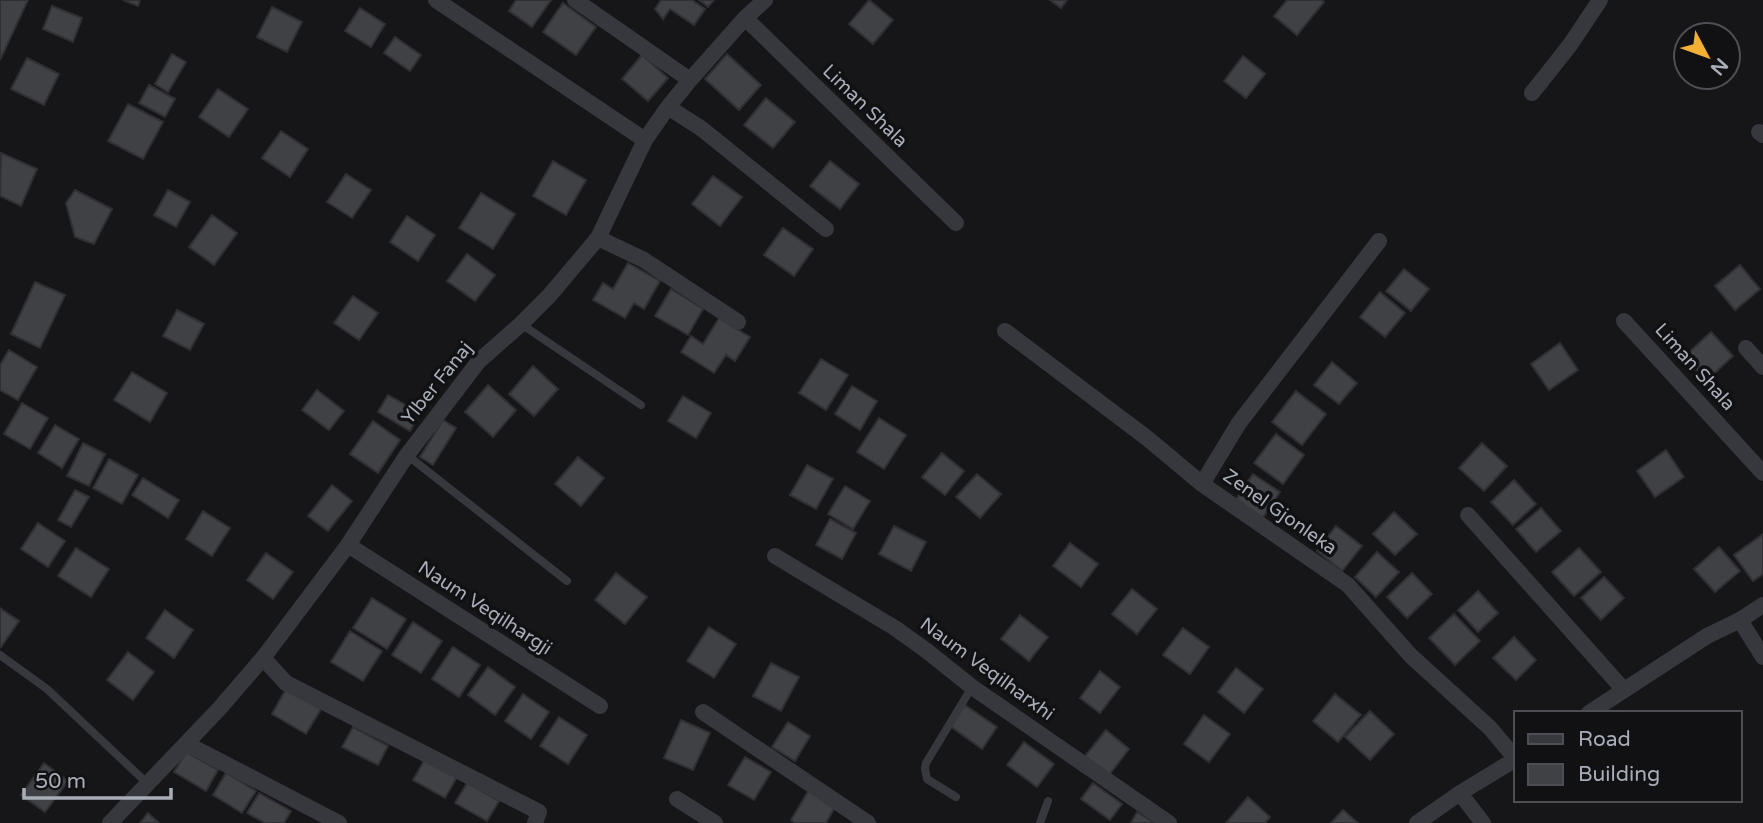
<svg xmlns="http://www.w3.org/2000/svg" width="1763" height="823" font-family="'Varela Round',sans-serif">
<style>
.building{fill:#404145;stroke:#303034;stroke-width:2}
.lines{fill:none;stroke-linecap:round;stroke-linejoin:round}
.lane{stroke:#37383d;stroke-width:8}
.street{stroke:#37383d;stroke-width:16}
.labels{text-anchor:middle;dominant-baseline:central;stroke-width:7;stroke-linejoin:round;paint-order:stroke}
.street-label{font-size:19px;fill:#a8adb8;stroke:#111113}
</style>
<rect width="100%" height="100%" fill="#161618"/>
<path class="building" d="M0,0H28L0,60Z
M123,0H140L138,6Z
M516,0H551L532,27L509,11Z
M661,0H692L705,9L694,25L670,9L663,19L655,9Z
M699,0H714L708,7Z
M869,0L893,20L873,44L849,24Z
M1050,0H1067L1061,8Z
M1287,0H1321L1324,2L1297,35L1274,16Z
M563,3L596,27L576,55L543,32Z
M52,6L82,18L73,42L43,29Z
M272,7L302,22L287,52L257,37Z
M360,8L385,24L371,47L345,31Z
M395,37L421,55L410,71L384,53Z
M172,54L186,62L168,92L155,84Z
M727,54L761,85L739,110L705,79Z
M642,55L668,78L648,101L622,79Z
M1243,56L1265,74L1246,98L1224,81Z
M27,58L59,74L44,105L11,89Z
M149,85L175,99L165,117L139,103Z
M218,89L248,109L229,137L199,117Z
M766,98L795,122L773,148L744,125Z
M128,104L163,122L143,159L108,141Z
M281,131L308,149L290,177L262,158Z
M1,153L37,169L21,206L0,196Z
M553,161L586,180L566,215L533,196Z
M830,161L859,184L840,209L810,186Z
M346,174L371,190L352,218L327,202Z
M713,176L742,197L720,226L692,204Z
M75,190L112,209L94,244L75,237L66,203Z
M168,190L190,202L176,227L154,215Z
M481,193L515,214L493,249L459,228Z
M212,215L237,233L214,265L189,247Z
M407,216L435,235L418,261L390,242Z
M783,228L813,249L794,276L764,255Z
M467,254L495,275L475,301L447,281Z
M628,263L660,281L644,309L634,303L625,318L593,300L603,283L613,289Z
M1740,265L1760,289L1735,310L1715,286Z
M1404,269L1429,289L1411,311L1386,291Z
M35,282L65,295L40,348L11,334Z
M671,289L703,309L688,335L655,316Z
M1380,292L1405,313L1385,337L1360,317Z
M353,296L378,313L359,340L334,323Z
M177,310L204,324L190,350L163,336Z
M719,318L750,337L735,361L726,355L714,373L681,352L691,336L703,344Z
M1711,332L1733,356L1706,381L1684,357Z
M1560,343L1578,370L1549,390L1531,364Z
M9,350L37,367L18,400L0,390V365Z
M821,359L848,375L826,410L799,393Z
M1332,362L1357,383L1339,404L1314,385Z
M533,366L558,389L534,416L509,394Z
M132,372L167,393L150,422L114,400Z
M488,385L516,410L493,437L465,412Z
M852,386L877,401L860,430L835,414Z
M317,390L344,411L329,430L302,410Z
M1296,391L1326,414L1302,445L1272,422Z
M388,395L420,413L410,431L378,412Z
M683,396L711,413L696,438L668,421Z
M22,403L48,418L30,449L4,434Z
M879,418L906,435L884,469L857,452Z
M443,420L456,428L433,465L420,457Z
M373,421L400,440L378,473L350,454Z
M55,425L79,439L62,468L38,453Z
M1276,434L1304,455L1283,484L1254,463Z
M83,443L105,454L89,486L67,476Z
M1482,443L1507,466L1484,491L1459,468Z
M1666,450L1684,477L1655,497L1637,471Z
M942,453L964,471L945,495L922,477Z
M578,457L604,478L581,506L555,484Z
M109,459L138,475L122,504L93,488Z
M807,465L833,479L816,509L790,495Z
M977,474L1001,494L980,518L956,497Z
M1253,474L1280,492L1262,519L1235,501Z
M143,478L179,500L168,518L132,495Z
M1514,480L1536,504L1513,525L1491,502Z
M332,485L352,501L328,531L308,516Z
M845,486L870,501L853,529L828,514Z
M75,490L89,497L71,527L58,520Z
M1541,508L1561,531L1536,552L1516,529Z
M203,511L230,528L212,556L186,539Z
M1394,512L1417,534L1395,555L1373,534Z
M830,519L856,533L842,559L816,545Z
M38,523L65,541L48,567L21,549Z
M894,526L926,542L911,571L879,554Z
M1336,526L1362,546L1342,571L1317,551Z
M1763,534V574L1753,581L1734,555Z
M1070,543L1098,564L1081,587L1053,566Z
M1719,547L1740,571L1715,592L1694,569Z
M76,548L109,569L91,597L58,576Z
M1579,548L1601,572L1574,596L1552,572Z
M1377,552L1399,572L1376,597L1355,577Z
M266,553L293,572L273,599L247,580Z
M616,573L647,597L625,624L595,600Z
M1412,573L1432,594L1407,618L1387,597Z
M1604,577L1624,598L1601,620L1581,598Z
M1132,589L1157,609L1137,634L1112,614Z
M1478,591L1498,613L1478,632L1458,610Z
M372,598L406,619L387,649L353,628Z
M0,608L19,621L1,647L0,646Z
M165,610L193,630L174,658L146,638Z
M1454,614L1480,641L1455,665L1429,638Z
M1020,615L1048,637L1029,661L1001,639Z
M413,622L442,641L421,673L392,655Z
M709,627L736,644L714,678L687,661Z
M1183,628L1209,647L1190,674L1163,655Z
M350,631L382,651L363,681L331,662Z
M1514,637L1536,660L1516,680L1493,658Z
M453,647L480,665L459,697L432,679Z
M128,652L154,672L133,700L107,680Z
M771,663L799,677L781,711L753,696Z
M488,667L515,687L495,715L468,695Z
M1236,668L1263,689L1244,713L1218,692Z
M1100,671L1120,687L1100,713L1080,698Z
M286,689L321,709L306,734L272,714Z
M523,694L549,712L531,739L505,721Z
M1335,694L1361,715L1338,742L1313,721Z
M965,705L997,727L982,749L950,726Z
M1370,711L1394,734L1370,760L1345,737Z
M1204,715L1230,734L1209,762L1184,744Z
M559,717L587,735L568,764L540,746Z
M681,720L710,733L693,770L664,758Z
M788,722L810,736L795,761L772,747Z
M353,727L388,746L378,765L342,747Z
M1106,730L1129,749L1109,775L1085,756Z
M1024,742L1054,764L1037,787L1007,765Z
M186,752L218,770L206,791L174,772Z
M745,757L771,772L754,800L728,785Z
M425,759L457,777L445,798L413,780Z
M44,763L68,781L45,812L21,795Z
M226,773L256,791L242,813L213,795Z
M467,783L499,801L487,821L455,803Z
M1093,783L1122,804L1110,820L1081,799Z
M809,790L835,807L826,823H795L791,820Z
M259,793L291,811L284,823H265L247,813Z
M1248,797L1270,817L1265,823H1226Z
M1343,810L1358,823H1331Z
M1137,812L1153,822V823H1131Z
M148,813L159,823H140Z"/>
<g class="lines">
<path class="lane" d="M521,324L641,405
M407,455L567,581
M0,655L47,689L148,784
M956,797L927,779L925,768L926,763L972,687
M1040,823L1048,801"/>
<path class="street" d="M436,0L645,140
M575,0L690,80
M745,18L956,223
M1532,93L1570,45L1600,0
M668,107L702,129L826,229
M1759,132L1763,135
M598,238L644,260L738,322
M1379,241L1239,423L1202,484L1348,585L1410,655L1490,728L1516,759
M1624,321L1763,473
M1005,331L1147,438L1202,484
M1746,348L1763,367
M1468,515L1624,690
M348,545L600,706
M775,556L895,628L927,651L972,687L1169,823
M1740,620L1763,657
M263,658L286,683L539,812L535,823
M703,712L868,823
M1589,713L1707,636L1740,620L1763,605
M187,744L339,823
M1460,793L1483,823
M677,799L715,823
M110,823L219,709L263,658L348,545L407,455L479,361L521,324L549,296L598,238L645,140L668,107L690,80L745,18L765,0
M1417,823L1460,793L1516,759"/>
</g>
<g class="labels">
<g class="street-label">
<text transform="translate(865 106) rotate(44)">Liman Shala</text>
<text transform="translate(1695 367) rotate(48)">Liman Shala</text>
<text transform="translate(437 383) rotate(-51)">Ylber Fanaj</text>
<text transform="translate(1280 512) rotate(35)">Zenel Gjonleka</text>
<text transform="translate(485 608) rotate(33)">Naum Veqilhargji</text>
<text transform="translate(987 669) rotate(36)">Naum Veqilharxhi</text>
</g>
</g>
<rect x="1514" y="711" width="228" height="91" fill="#111113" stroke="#4d4f55" stroke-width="2"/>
<rect x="1528" y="734" width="35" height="10" fill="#37383d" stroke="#4d4f55" stroke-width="2"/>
<text x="1578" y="746" font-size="21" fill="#a8adb8">Road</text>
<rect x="1528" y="764" width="35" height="21" fill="#404145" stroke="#4d4f55" stroke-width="2"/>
<text x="1578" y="781" font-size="21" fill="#a8adb8">Building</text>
<g transform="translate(1707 56) rotate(131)"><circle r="33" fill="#111113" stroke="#4d4f55" stroke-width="2"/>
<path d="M0-5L12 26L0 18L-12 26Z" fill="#f2b134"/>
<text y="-10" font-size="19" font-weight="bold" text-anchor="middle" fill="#a8adb8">N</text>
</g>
<path d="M24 788v10h147v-10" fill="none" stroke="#a8adb8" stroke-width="3.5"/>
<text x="35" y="788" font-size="21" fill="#a8adb8" stroke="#111113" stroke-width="5" paint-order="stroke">50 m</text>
</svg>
